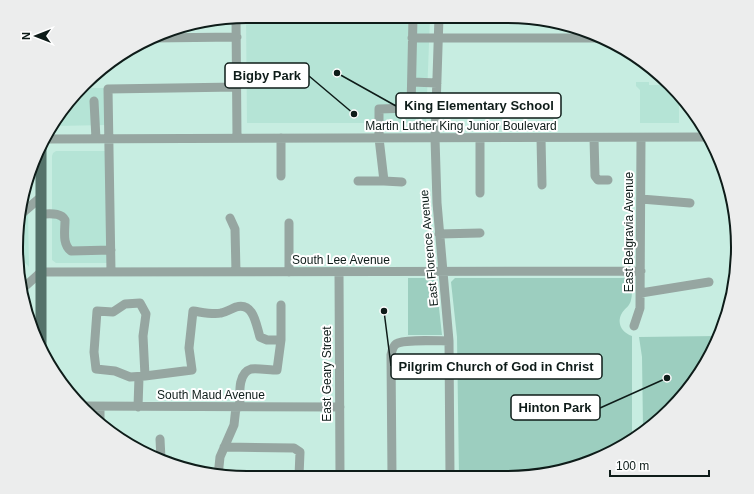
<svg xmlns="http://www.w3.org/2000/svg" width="754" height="494" font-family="Helvetica,sans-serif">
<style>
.built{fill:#b5e4d6}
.green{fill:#9ccebf}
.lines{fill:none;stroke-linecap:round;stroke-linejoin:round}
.minor{stroke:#96a6a1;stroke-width:9}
.major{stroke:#55726a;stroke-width:11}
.labels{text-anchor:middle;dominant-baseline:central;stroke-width:4;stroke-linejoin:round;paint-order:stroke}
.street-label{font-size:12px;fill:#0e1c19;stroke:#fff}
.rim{fill:none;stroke:#0e1c19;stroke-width:2}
.leader{fill:none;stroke:#0e1c19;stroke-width:1.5}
.callout-dot{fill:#0e1c19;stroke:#fff;stroke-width:1.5}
.callout{fill:#fff;stroke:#0e1c19;stroke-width:1.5}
.callout-label{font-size:13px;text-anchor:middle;font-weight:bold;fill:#0e1c19}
</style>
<rect width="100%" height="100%" fill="#c7ede1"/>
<path class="built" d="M246,16L430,17L426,122L424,123H247Z
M636,82H649V85H669L679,99V123H640V90L636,86Z
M83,88H105L106,125L56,126L53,125L64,106Z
M56,151H107L108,263H56L52,260V156L53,153Z
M28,213L29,267L18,255L17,232L20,218Z"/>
<path class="green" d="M408,278H433L436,281L442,335H408Z
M455,278H631C631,285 633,293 631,300C630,306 625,308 622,313C616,323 622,333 632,336V437L609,454L522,478L459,477L457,337L451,282Z
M717,336L681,399L643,428L642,357L639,337Z"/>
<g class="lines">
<path class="minor" d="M439,17L435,138L437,203L449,341L450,477
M236,18L237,138
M152,38L237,37
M412,38H604
M412,82L437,83
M94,101L96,139
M281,138V176
M541,138L542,185
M594,138L595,176L598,180H608
M45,139L708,137
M358,181H384L379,138V109L411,108L413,17
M384,181L402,182
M480,193V138
M641,199L690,203
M41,214C50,214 61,212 65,220C65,231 62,244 71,251L111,250
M20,215L41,197
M230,218L235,229L236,272
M289,223V272
M439,234L480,233
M111,272L108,89L237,87
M339,272L340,477
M20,291L41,272L641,271
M641,293L709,282
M634,326L640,308L641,138
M145,376L130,377L115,371L96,369L94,352L97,311L113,312L125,304L140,303L146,314L143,336L145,376L192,370L189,348L193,311C201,312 213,315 221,313C226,312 231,309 236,307C254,302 256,325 260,337L267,340H281
M83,406L340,407
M100,407V424
M138,407L139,377
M240,407C240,396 237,373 251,369C257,368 270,370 277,370L281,340V305
M160,439L161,459
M224,447L294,448L300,452L299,476
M218,476L220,457L234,425L236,407
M392,477L391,355C392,350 393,346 396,344C403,339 439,341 449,341"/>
<path class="major" d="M41,146V347"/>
</g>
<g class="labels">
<g class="street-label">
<text x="461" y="126">Martin Luther King Junior Boulevard</text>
<text transform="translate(629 232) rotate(-90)">East Belgravia Avenue</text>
<text transform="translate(429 248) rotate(-95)">East Florence Avenue</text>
<text x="341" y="260">South Lee Avenue</text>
<text transform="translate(327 374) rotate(-90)">East Geary Street</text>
<text x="211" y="395">South Maud Avenue</text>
</g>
</g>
<path d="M0 0H754V494H0ZM247 23H507A224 224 0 0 1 731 247V247A224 224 0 0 1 507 471H247A224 224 0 0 1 23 247V247A224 224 0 0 1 247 23Z" fill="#eceded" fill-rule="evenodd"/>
<path class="rim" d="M247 23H507A224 224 0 0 1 731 247V247A224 224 0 0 1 507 471H247A224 224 0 0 1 23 247V247A224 224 0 0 1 247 23Z"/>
<path class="leader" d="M354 114L309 76M337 73L396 106M384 311L391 366M667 378L600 408"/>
<g class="callout-dot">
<circle cx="354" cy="114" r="4"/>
<circle cx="337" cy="73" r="4"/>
<circle cx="384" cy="311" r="4"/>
<circle cx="667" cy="378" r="4"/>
</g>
<g class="callout">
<rect x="225" y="63" width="84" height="25" rx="4"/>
<rect x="396" y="93" width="165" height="25" rx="4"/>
<rect x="391" y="354" width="211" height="25" rx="4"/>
<rect x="511" y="395" width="89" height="25" rx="4"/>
</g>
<g class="callout-label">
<text x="267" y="80">Bigby Park</text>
<text x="479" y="110">King Elementary School</text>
<text x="496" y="371">Pilgrim Church of God in Christ</text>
<text x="555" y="412">Hinton Park</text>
</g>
<g transform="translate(36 36) rotate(270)" stroke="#ffffff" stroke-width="3" paint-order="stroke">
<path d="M0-3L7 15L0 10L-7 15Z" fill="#0e1c19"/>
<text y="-6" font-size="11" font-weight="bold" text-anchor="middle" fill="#0e1c19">N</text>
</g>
<path d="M610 470v6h99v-6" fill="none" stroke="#0e1c19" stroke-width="2"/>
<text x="616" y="470" font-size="12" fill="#0e1c19" stroke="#ffffff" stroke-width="3" paint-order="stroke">100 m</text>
</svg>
